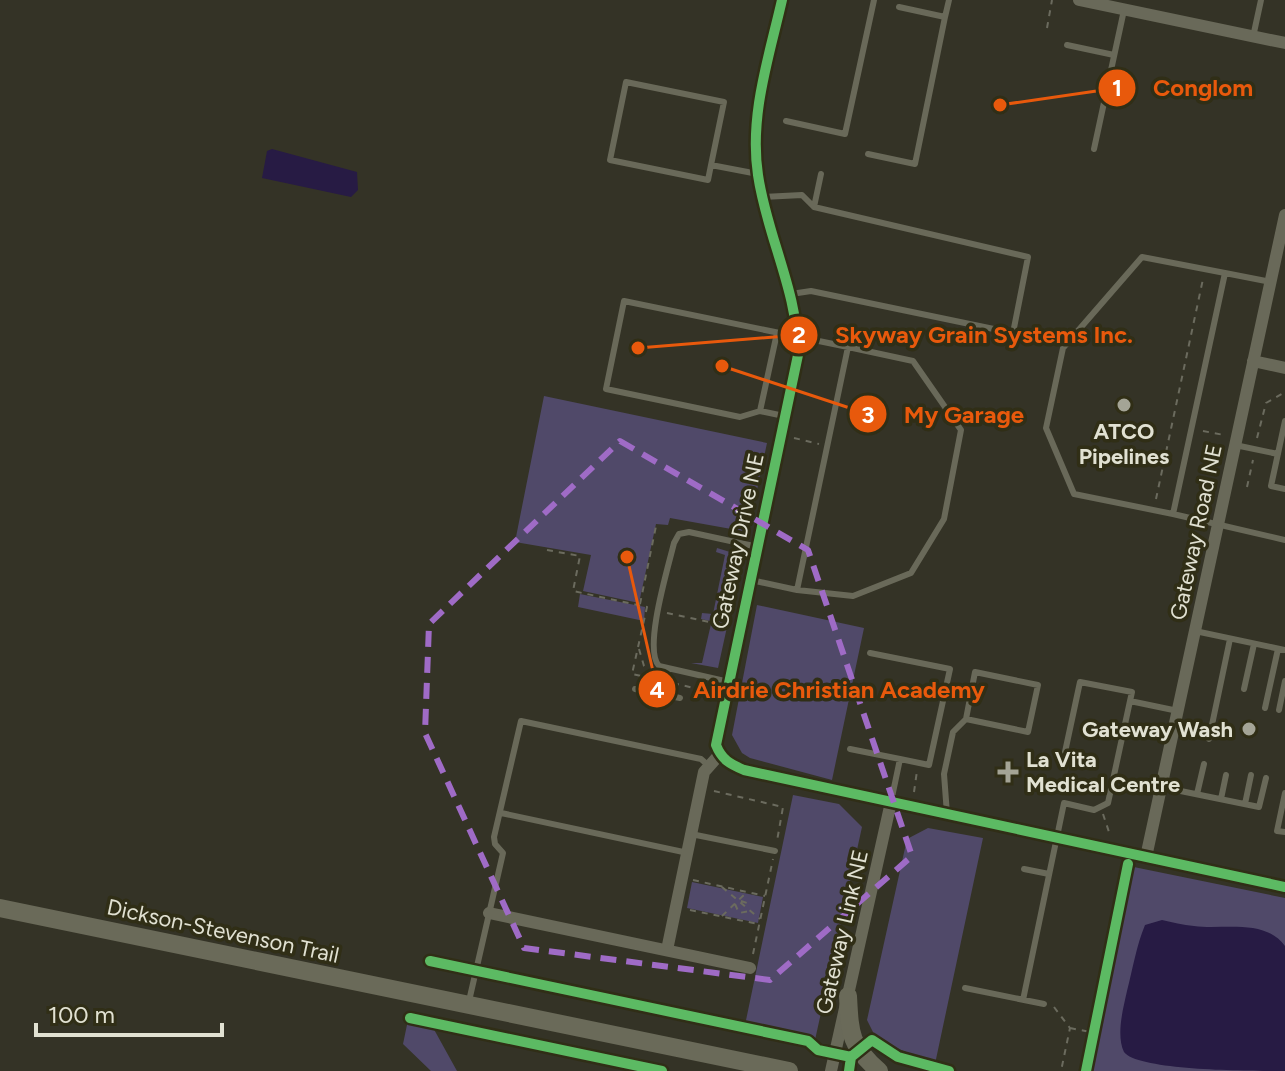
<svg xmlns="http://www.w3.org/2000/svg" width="1285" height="1071" font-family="Figtree,sans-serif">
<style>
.green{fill:#504969}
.water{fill:#271b44}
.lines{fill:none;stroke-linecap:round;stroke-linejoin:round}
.path{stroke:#6b6b5e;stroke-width:2;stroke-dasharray:6 6;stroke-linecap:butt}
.lane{stroke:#696959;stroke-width:6}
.street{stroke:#696959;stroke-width:12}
.secondary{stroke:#6a6a59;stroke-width:18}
.cycleway-casing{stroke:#302e16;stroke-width:15}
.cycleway{stroke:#5cba63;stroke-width:10}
.marked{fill:none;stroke:#9f6bc6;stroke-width:6;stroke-dasharray:16 10;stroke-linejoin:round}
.poi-dot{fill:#a4a496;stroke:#302e16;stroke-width:3}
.labels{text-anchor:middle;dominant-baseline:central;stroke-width:7;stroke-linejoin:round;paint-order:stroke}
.poi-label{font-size:22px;font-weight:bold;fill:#e1e1d2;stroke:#302e16}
.street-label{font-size:22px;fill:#e1e1d2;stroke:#302e16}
.leader{fill:none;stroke:#e8590c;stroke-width:3}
.callout-dot{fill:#e8590c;stroke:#302e16;stroke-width:3}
.mark-label{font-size:24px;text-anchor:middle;font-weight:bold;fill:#fff}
.callout-label{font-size:24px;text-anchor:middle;font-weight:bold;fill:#e8590c;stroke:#302e16;stroke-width:7;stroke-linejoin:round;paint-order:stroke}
</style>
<rect width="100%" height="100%" fill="#343326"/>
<path class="green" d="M544,396L767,443L748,532L670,518L668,525L656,524L639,603L583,591L591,555L515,542Z
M717,548L743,556L728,625L701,619L702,613L713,614L725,555L716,552Z
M580,594L645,607L644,621L578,607Z
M757,605L864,628L832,780L750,758L742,753L732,735Z
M711,624L727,627L718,668L691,663H702Z
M793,795L839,804L862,827L815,1040L745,1025Z
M928,828L983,838L935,1064L877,1040L867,1020L907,839Z
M1124,865L1285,898V1071H1081Z
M692,882L763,897L758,923L687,908Z
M408,1020L431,1024L457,1071H431L403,1044Z"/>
<path class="water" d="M272,149L357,172L358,190L351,197L262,178L267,151Z
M1162,920C1172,922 1183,925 1194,926C1223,930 1265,918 1285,946V1071C1253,1071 1138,1071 1124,1052C1116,1035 1123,1009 1127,991C1133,968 1136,947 1145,925Z"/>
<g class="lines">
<path class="path" d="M1047,28L1052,0
M1203,431L1224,435
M794,438L819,444
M1257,438L1266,403L1285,392
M1247,487L1253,460
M1156,499L1203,279
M547,550L580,556L573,591L647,607L632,674L655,679
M640,604L656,526
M667,613L728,626
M639,649L644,666L653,678
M673,683L714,693
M714,791L783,807L777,841
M914,792L917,771
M1103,814L1110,835
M693,880L765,896
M722,887L760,919
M741,901L747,903L749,908
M735,904L739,913L750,911
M690,910L758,924
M722,916L746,893
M753,954L773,859
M1054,1007L1070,1028L1061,1071
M1070,1028L1095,1033"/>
<path class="lane" d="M899,7L945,17L949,0
M1253,37L1261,0
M1067,45L1114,55
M786,121L845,134L874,0
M1094,149L1124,10
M868,154L915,164L945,17
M711,165L724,102L626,82L610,160L708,180L711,165L758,174
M763,197L802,195L814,207
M1271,282L1225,273L1173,514L1285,540
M791,294L811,291L1013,333L1028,257L814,207L821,174
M760,411L777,333
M1285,421L1271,486L1285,489
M1235,445L1278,454
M1173,514L1074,494L1046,428L1063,348L1142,257L1225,273
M751,580L797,590L848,347L624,301L606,389L740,417L760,411L784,416
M797,590L853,596L911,573L944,519L961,430L913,361L848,347
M1195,631L1285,650
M870,653L950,669L929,765L900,759
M729,682L659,666C643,649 668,568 674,543L679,534L689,532L758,547
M635,689L680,698
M1244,689L1254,644
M663,694L668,668
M1265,708L1278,649
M1279,710L1285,681
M1209,739L1230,639
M850,749L900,759L891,802
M1065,752L1080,682L1132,692L1130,701
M1161,787L1259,807L1266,778
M1285,793L1277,831L1285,832
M1197,794L1204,764
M1221,799L1226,775
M1245,804L1251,775
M501,813L688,853
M947,814L944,774L953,732L966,719L975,672L1038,685L1028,732L966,719
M691,834L775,851
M1024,869L1049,874
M965,988L1044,1004
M1023,1000L1064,803L1094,810L1108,803L1130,701L1178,711
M469,1001L503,853L495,844L494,837L521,721L701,759L709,766"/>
<path class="street" d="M782,0C769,57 749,116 758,175C767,237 798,291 798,355L716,745C722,760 730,764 744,770L1285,887
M1079,0L1285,43
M1253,361L1285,368
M1146,857L1285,215
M489,913L750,968
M667,950L704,772L720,754
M831,1071L891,802"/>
<path class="secondary" d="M0,908L789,1071
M848,996C850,1034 850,1046 879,1071"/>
<defs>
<path id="cycleway" d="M782,0C769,57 749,116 758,175C767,237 798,291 798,355L716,745C722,760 730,764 744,770L1285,887
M430,961L808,1041L818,1050L851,1057
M410,1018L662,1071
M849,1071L851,1057L872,1040L898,1057L949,1071
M1086,1071L1128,864"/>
</defs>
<use href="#cycleway" class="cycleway-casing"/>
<use href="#cycleway" class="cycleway"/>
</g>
<path class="marked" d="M620,441L808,550L912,856L770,980L524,948L425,733L429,624Z"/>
<g class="poi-dot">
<circle cx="1124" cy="405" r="8"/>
<circle cx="1249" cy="729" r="8"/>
<path d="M1004 760h8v8h8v8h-8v8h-8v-8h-8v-8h8z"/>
</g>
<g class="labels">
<g class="poi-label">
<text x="1124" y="431">ATCO<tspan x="1124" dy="25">Pipelines</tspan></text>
<text x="1233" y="729" text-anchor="end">Gateway Wash</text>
<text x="1026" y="759" text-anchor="start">La Vita<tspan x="1026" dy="25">Medical Centre</tspan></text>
</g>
<g class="street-label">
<text transform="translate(1196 532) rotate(-78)">Gateway Road NE</text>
<text transform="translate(738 541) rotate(-78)">Gateway Drive NE</text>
<text transform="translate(223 931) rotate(12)">Dickson-Stevenson Trail</text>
<text transform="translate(842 932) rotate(-77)">Gateway Link NE</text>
</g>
</g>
<path class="leader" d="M1000 105L1117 88M638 348L799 335M722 366L868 414M627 557L657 689"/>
<g class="callout-dot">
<circle cx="1000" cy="105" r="8"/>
<circle cx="638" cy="348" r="8"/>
<circle cx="722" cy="366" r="8"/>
<circle cx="627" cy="557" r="8"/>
<circle cx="1117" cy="88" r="20"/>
<circle cx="799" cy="335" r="20"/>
<circle cx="868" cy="414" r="20"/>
<circle cx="657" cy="689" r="20"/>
</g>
<g class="mark-label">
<text x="1117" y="96">1</text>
<text x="799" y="343">2</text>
<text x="868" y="423">3</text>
<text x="657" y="698">4</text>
</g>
<g class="callout-label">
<text x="1203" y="96">Conglom</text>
<text x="984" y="343">Skyway Grain Systems Inc.</text>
<text x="964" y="423">My Garage</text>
<text x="839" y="698">Airdrie Christian Academy</text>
</g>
<path d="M36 1023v12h186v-12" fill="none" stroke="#e1e1d2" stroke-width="4"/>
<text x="48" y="1023" font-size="24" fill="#e1e1d2" stroke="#302e16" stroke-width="6" paint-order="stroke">100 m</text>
</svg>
